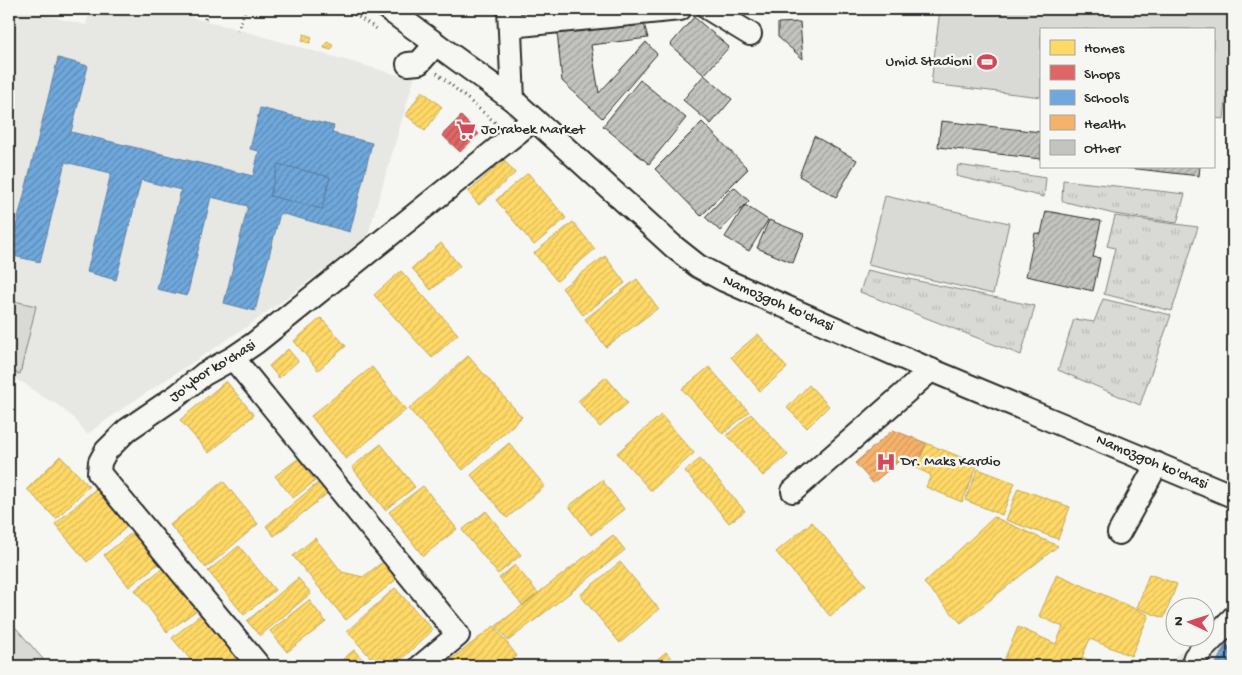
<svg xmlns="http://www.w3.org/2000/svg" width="1242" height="675" font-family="'Gochi Hand',sans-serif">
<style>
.built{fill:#e7e7e3}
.grass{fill:url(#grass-tufts);stroke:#828280}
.green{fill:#d9d9d5;stroke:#828280}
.homes{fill:url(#homes-hatch);stroke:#bfa554}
.shops{fill:url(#shops-hatch);stroke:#aa5454}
.schools{fill:url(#schools-hatch);stroke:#5b82a7;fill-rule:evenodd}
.health{fill:url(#health-hatch);stroke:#b98a58}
.building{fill:url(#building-hatch);stroke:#2b2b2b}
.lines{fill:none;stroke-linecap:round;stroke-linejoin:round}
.minor-casing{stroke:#2b2b2b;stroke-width:26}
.path{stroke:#2b2b2b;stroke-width:3;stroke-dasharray:1 4;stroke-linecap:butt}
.minor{stroke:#f6f6f2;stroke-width:22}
.labels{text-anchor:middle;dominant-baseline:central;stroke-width:5;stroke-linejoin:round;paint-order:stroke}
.poi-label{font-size:15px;fill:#2b2b2b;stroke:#f6f6f2;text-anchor:start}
.street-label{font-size:15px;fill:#2b2b2b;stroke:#f6f6f2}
</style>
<defs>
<pattern id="grass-tufts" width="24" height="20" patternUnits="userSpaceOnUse" patternTransform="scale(1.25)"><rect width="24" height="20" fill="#d9d9d5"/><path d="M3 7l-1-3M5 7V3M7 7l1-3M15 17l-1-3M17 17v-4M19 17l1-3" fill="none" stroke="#babab7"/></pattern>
<pattern id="homes-hatch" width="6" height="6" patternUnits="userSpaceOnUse" patternTransform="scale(1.25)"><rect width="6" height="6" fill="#ffd966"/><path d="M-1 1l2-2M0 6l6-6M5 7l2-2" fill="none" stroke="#dbba59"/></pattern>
<pattern id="shops-hatch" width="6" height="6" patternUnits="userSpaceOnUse" patternTransform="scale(1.25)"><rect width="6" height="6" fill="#e06666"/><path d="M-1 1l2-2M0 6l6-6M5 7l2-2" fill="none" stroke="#b65454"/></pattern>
<pattern id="schools-hatch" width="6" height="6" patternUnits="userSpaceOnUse" patternTransform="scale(1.25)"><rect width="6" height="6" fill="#6fa8dc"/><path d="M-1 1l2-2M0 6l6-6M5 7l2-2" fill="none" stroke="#5b89b3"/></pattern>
<pattern id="health-hatch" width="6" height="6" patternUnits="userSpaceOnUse" patternTransform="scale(1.25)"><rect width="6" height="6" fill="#f6b26b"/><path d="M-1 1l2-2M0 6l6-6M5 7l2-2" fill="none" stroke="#d3995d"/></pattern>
<pattern id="building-hatch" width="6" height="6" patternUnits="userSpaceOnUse" patternTransform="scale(1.25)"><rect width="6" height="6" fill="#c3c3c0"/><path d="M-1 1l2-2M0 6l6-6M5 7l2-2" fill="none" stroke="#9f9f9c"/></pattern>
</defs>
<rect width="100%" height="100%" fill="#f6f6f2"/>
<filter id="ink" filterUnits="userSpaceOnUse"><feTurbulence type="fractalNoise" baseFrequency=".02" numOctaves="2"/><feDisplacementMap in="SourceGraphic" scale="10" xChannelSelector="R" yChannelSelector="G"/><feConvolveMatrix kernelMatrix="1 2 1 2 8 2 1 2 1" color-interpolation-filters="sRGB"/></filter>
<g filter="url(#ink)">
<path class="built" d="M13,9H50L49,16L86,25L90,9H158L230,27L401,76L416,72L367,238L248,326L126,406L87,434L74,418L55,403L41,396L24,383L16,380L9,381V16Z
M1233,610V666H1163L1199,638Z"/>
<path class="grass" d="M958,165L1046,178L1044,197L956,176Z
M1063,180L1185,194L1177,223L1114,214L1062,201Z
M1115,216L1198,227L1172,311L1104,294L1115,248L1107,246Z
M867,270L1035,306L1021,355L860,292Z
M1103,299L1171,315L1140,405L1058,370L1074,319L1094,322Z"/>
<path class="green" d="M940,9H1233V39L1224,119L1213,118V29H1041V97L931,84Z
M885,196L1009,223L993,294L868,265Z
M9,300L36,306L20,374L9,371Z
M9,620L49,666H9Z"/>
<path class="homes" d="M52,9H79L78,15Z
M304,34L312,37L310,43L302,41Z
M327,42L333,44L331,50L324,48Z
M422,91L442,107L425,131L406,115Z
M504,160L515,173L479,205L468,192Z
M528,173L566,218L534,245L496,200Z
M573,222L595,249L557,281L534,253Z
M441,243L460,266L431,290L412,268Z
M605,256L625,283L583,315L562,288Z
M401,271L458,334L432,358L374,295Z
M637,279L658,308L606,347L585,319Z
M321,318L346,346L318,370L294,341Z
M758,334L787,368L760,391L731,357Z
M288,349L298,361L279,378L269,366Z
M468,356L522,417L463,470L409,409Z
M372,367L406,410L346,459L311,416Z
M709,367L749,412L723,434L682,389Z
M606,377L628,403L600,427L578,401Z
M226,381L254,415L209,453L180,420Z
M809,385L829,406L807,428L787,408Z
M751,414L788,455L763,476L727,435Z
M661,415L694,453L651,491L617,453Z
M509,443L545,486L507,518L471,475Z
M926,443L978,464L962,502L926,487L931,475L916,468Z
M381,444L415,487L385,510L352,467Z
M60,456L89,486L56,519L27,489Z
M298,459L315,481L293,498L275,476Z
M700,459L745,511L729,523L685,471Z
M978,469L1015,483L1002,515L965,500Z
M602,480L624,509L591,535L569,506Z
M223,481L258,524L206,568L170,525Z
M319,482L328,493L274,536L266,526Z
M423,486L457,529L423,556L389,512Z
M98,487L130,524L87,562L55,524Z
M1018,488L1070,507L1058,539L1006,520Z
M486,511L521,555L498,574L462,530Z
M994,517L1058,546L961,623L924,583Z
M812,522L866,585L830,616L776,552Z
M133,532L158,564L129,587L104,555Z
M613,535L625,550L508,641L496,626Z
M315,538L342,572L363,577L384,561L398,578L346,620L293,556Z
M239,546L275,590L244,615L208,571Z
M620,562L659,609L620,643L580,595Z
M515,565L538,593L523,606L499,578Z
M164,567L197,610L167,632L135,590Z
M1057,574L1149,615L1131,656L1090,639L1082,657L1100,665L1099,666L1002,665L1018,627L1056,644L1063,627L1039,616Z
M1149,574L1177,584L1164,618L1137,608Z
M298,578L311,593L260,636L247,621Z
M395,588L433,630L394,666H378L347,631Z
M309,600L326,622L287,652L270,631Z
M201,614L242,662L237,666H196L172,638Z
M494,626L517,656L504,666H458L452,659Z
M354,650L368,666H335Z
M666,652L678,666H649Z
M452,659L458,666H442Z"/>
<path class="shops" d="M461,116L479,134L460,152L442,135Z"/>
<path class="schools" d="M58,58L88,66L71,132L253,176L259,151L250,149L260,108L334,126L332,133L372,143L350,232L280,213L255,311L224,303L248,206L211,197L187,296L157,289L181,190L141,180L116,280L87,272L111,173L65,162L40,262L9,255ZM278,164L330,177L322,209L270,196Z
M278,164L330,177L322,209L270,196Z
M1225,645L1233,649V666H1215Z"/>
<path class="health" d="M893,430L926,443L916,468L899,461L873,483L855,463Z"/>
<path class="building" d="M694,17L729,47L704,75L670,45Z
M643,20L648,38L591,45L599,93L646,42L657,54L602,118L562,81L557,31Z
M800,22L803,59L778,37V23Z
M704,75L732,99L711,124L683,100Z
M640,80L686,118L649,164L603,126Z
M941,121L1041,132V159L938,147Z
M702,122L748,169L701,216L655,169Z
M814,136L857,160L836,197L799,176Z
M1111,166H1200L1199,176Z
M734,187L749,201L720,231L705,217Z
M745,205L768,220L749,251L725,237Z
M1046,211L1101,221L1093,257L1100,258L1093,291L1026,276L1035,233L1041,234Z
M769,220L804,234L793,263L757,248Z"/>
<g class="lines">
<defs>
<g id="minor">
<path id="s1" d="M388,9L513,100L674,247L698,266L724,280L931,370L1233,496"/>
<path d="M509,9L513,100"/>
<path d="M709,9L750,34"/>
<path d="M510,26L680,9"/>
<path d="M408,64L419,63L436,44"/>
<path d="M233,358L458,635L421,666"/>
<path d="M793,491L931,370"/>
<path d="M1119,533L1157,464"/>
<path id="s2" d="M259,666L99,473L100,462L106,451L127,430L178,395L204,374L233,358L255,343L533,120"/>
<path d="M1192,666L1195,657L1233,618"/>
</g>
</defs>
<use href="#minor" class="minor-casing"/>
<path class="path" d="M346,9L377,29
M205,19L208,9
M238,31L245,9
M437,73L497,124"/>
<use href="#minor" class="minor"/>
</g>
</g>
<defs>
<symbol id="stadium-bare" viewBox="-9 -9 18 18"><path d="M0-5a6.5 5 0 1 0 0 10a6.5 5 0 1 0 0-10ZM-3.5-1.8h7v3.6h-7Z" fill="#d1495b" stroke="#f6f6f2" stroke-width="2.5" paint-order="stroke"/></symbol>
<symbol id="supermarket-bare" viewBox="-9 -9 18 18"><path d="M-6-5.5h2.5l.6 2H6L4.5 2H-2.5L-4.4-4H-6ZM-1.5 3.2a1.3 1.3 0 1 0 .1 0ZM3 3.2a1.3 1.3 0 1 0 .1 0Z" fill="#d1495b" stroke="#f6f6f2" stroke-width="2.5" paint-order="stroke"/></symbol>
<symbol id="hospital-bare" viewBox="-9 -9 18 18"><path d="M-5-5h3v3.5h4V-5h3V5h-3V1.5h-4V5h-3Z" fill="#d1495b" stroke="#f6f6f2" stroke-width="2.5" paint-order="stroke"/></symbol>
</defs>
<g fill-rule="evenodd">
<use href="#stadium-bare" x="973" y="48" width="28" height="28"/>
<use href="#supermarket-bare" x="452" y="116" width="28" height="28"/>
<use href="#hospital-bare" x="872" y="448" width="28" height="28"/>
</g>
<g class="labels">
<g class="poi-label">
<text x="972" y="62" text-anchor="end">Umid Stadioni</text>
<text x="481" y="130">Jo'rabek Market</text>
<text x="901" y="462">Dr. Maks Kardio</text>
</g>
<g class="street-label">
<text stroke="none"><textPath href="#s1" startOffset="492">Namozgoh ko'chasi</textPath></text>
<text stroke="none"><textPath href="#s2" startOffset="408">Jo'ybor ko'chasi</textPath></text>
<text stroke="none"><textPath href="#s1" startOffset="898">Namozgoh ko'chasi</textPath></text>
</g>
</g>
<rect width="1242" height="675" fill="none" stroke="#f6f6f2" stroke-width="30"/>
<rect x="15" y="15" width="1212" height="645" fill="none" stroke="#2b2b2b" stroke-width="2" filter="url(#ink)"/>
<rect x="1040" y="28" width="175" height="140" fill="#f6f6f2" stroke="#a5a5a2"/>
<rect x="1050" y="40" width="25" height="15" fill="#ffd966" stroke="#a5a5a2"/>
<text x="1084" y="52" font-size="15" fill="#2b2b2b">Homes</text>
<rect x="1050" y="65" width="25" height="15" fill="#e06666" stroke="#a5a5a2"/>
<text x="1084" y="78" font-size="15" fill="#2b2b2b">Shops</text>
<rect x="1050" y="90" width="25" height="15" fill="#6fa8dc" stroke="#a5a5a2"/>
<text x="1084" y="102" font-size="15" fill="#2b2b2b">Schools</text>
<rect x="1050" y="115" width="25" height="15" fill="#f6b26b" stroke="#a5a5a2"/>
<text x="1084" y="128" font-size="15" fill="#2b2b2b">Health</text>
<rect x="1050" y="140" width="25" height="15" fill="#c3c3c0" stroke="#a5a5a2"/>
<text x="1084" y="152" font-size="15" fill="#2b2b2b">Other</text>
<g transform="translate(1190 622) rotate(274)"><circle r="24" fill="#f6f6f2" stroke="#a5a5a2"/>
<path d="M0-4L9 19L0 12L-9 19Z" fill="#d1495b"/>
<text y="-8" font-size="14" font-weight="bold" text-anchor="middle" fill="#2b2b2b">N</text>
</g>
</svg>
